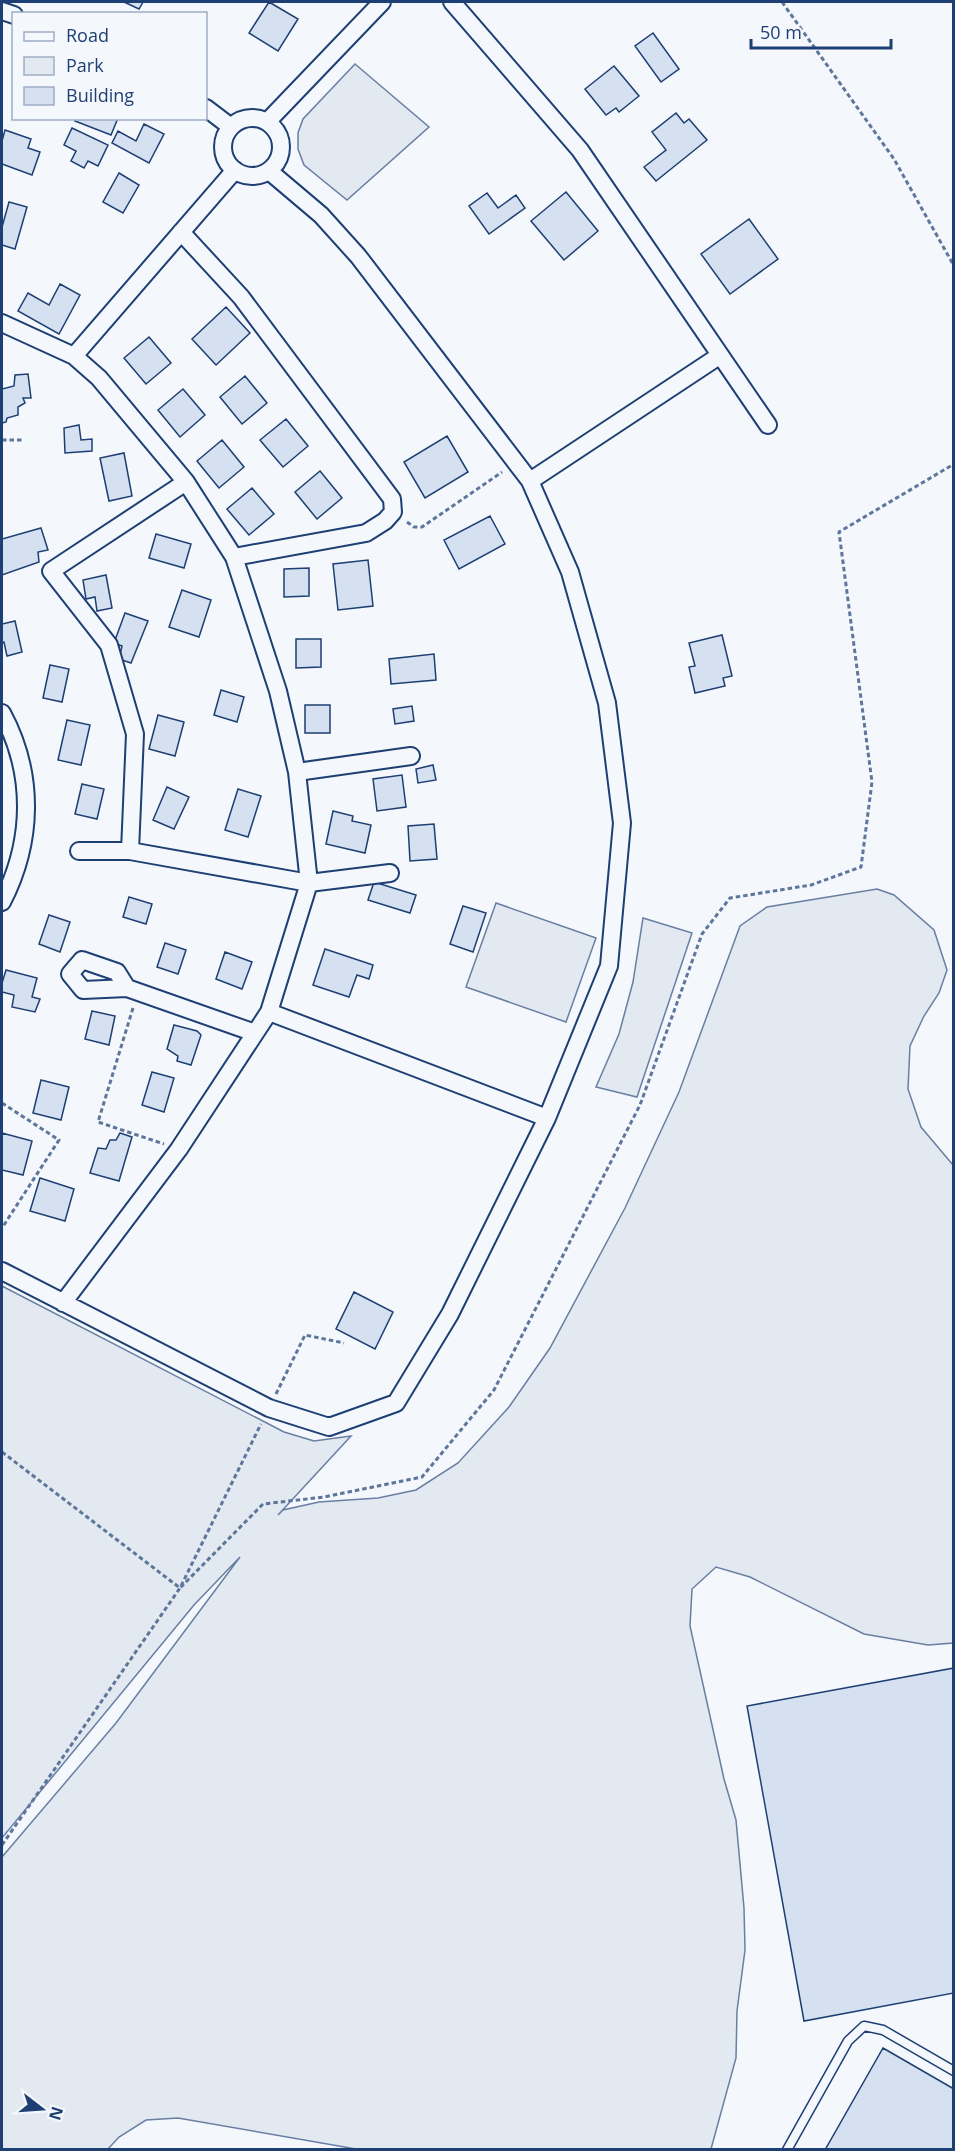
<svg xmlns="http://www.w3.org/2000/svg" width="955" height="2151" font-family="'Open Sans',sans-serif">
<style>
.green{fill:#e3e9f0;stroke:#687fa3;stroke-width:1.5}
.building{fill:#d5e0f0;stroke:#1d3f73;stroke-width:1.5}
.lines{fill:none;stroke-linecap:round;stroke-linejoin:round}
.lane-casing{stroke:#1d3f73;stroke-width:11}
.street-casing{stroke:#1d3f73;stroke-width:20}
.path{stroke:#5e769c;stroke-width:3;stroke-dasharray:4.5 3;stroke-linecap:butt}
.lane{stroke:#f4f7fb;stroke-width:8}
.street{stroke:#f4f7fb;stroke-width:16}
</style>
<rect width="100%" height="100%" fill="#f4f7fb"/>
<path class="green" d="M355,64L429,127L347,200L304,165L298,149V133L303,119Z
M877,889L894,895L934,930L947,970L939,993L924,1016L910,1046L908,1089L921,1127L953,1165V1643L928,1645L864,1634L750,1577L716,1567L692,1589L690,1626L724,1779L736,1820L744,1908L745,1950L737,2011L736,2058L711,2149H356L178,2118L146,2120L119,2137L108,2149H2V1857L116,1723L240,1557L194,1605L2,1838V1286L284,1432L314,1441L351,1436L278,1515L283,1510L319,1502L378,1498L416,1490L458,1463L509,1407L550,1348L625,1208L679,1092L740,926L767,907Z
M496,903L596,938L566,1022L466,987Z
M643,918L692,933L637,1097L596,1087L619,1034L633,982Z"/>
<path class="building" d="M124,2H143L139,9Z
M269,2L298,19L278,51L249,33Z
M653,33L679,69L661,82L635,46Z
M614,66L639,96L619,112L616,108L606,115L585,89Z
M676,113L684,123L689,119L707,140L656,181L644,167L666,150L652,132Z
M76,118H118L111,135L75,121Z
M144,124L164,134L149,163L112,143L118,131L136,141Z
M72,128L108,145L98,166L88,161L84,168L71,161L76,151L64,145Z
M5,130L31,139L28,148L40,152L32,175L2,164V141Z
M119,173L139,185L123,213L103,202Z
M566,192L598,231L564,260L531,221Z
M487,193L498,208L516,195L525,208L489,234L469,206Z
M9,202L27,207L15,249L2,245V227Z
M749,219L778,259L730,294L701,254Z
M60,284L80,295L59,334L18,311L28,293L49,305Z
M226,307L250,333L216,365L192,339Z
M149,337L171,363L146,384L124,358Z
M28,374L31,398H23L25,403L18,407V415L7,418L6,422L2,423V389L14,386L15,375Z
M245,376L267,403L242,424L220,397Z
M183,389L205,415L180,437L158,410Z
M286,419L308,446L283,467L260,440Z
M79,425L81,440L92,439V451L65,453L64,428Z
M447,436L468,472L425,498L404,462Z
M222,440L244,467L219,488L197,461Z
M124,453L132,496L109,501L100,458Z
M320,471L342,498L317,519L295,492Z
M252,488L274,514L249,535L227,509Z
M490,516L505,544L459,569L444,540Z
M41,528L48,550L38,552L39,562L2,575V539Z
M156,534L191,544L184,568L149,558Z
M368,560L373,606L338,610L333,564Z
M309,568V596L284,597V569Z
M106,575L112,608L97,611L95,597L86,599L83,580Z
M182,590L211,600L199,637L169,627Z
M125,613L148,621L131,663L119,659L122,646L114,643Z
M15,621L22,652L7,656L4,642L2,643V624Z
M722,635L732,676L723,678L725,686L695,693L689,667L695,666L689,643Z
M296,639H321V667L296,668Z
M434,654L436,680L391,684L389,659Z
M50,665L69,669L62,702L43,698Z
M221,690L244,697L237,722L214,715Z
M305,705H330V733H305Z
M412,706L414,721L395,724L393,709Z
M158,715L184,722L175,756L149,749Z
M67,720L90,725L81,765L58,760Z
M433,765L436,780L418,783L416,769Z
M402,775L406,807L377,811L373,779Z
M82,784L104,789L97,819L75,814Z
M167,787L189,797L174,829L153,820Z
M238,789L261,796L248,837L225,830Z
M333,811L353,816L352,821L371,825L365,853L326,844Z
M434,824L437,859L410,861L408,826Z
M374,882L416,895L410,913L368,900Z
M129,897L152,904L146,924L123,917Z
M463,906L486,913L473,952L450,944Z
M49,915L70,922L60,952L39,944Z
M165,943L186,950L178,974L157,967Z
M325,949L373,965L369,979L357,975L349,997L313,985Z
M225,952L252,962L242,989L216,979Z
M6,970L37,978L32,997L40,999L35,1012L12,1007L14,995L2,992V983Z
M92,1011L115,1016L109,1045L85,1039Z
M174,1025L197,1031L201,1035L191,1065L177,1061L178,1056L167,1049Z
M152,1072L174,1078L164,1112L142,1105Z
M41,1080L69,1087L61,1120L33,1113Z
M2,1133L32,1141L23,1175L2,1170Z
M120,1133L132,1137L119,1181L90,1173L98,1148L106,1149L110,1140H116Z
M40,1178L74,1189L65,1221L30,1211Z
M354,1292L393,1312L375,1349L336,1329Z
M954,1668V1993L804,2021L747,1706Z
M883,2048L954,2089V2150H825Z"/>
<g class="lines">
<defs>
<path id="lane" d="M787,2150L848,2041L864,2026L883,2030L954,2071"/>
<path id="street" d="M452,2L580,150L768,425
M2,11L14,15
M206,108L231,127
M223 147a29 29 0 1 1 58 0a29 29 0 1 1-58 0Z
M267,122L382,2
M181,232L241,297L392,499L393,512L385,521L366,533L234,557
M2,323L74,356L99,378L186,482L234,557L278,691L297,772L309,883L269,1012L179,1149L63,1303
M74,356L235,170
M530,481L719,356
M186,482L51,571L109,645L135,734L130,851L309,883L390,873
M2,713C35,774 33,842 2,902
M297,772L411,756
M79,851H130
M127,988L83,990L70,974L82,960L117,972L127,988L255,1033
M269,1012L547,1118
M2,1271L269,1408L329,1427L396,1403L450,1314L547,1118L609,966L622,823L607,703L570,572L530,481L358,256L321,215L269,171"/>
</defs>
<use href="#lane" class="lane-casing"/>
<use href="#street" class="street-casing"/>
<path class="path" d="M782,2L894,159L954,266
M2,440H23
M407,522L414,527H422L502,472
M133,1008L98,1122L164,1144
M2,1103L59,1140L2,1228
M276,1394L305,1335L344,1343
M2,1452L180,1588L263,1504L324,1497L422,1477L494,1390L640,1105L702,934L730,898L811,885L861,867L872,782L839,532L954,464
M2,1845L180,1588L261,1424"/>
<use href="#lane" class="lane"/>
<use href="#street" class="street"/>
</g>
<rect width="955" height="2151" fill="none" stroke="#1d3f73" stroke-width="6"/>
<rect x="12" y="12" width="195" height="108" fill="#f4f7fb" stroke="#9eadc5" stroke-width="1.5"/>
<rect x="24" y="32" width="30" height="9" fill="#f4f7fb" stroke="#9eadc5" stroke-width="1.5"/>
<text x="66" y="42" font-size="18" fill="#1d3f73">Road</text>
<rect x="24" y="57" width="30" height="18" fill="#e3e9f0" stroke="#9eadc5" stroke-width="1.5"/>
<text x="66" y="72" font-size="18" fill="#1d3f73">Park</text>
<rect x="24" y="87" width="30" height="18" fill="#d5e0f0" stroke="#9eadc5" stroke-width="1.5"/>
<text x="66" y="102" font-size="18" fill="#1d3f73">Building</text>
<g transform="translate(42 2109) rotate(107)" stroke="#f4f7fb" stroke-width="4.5" paint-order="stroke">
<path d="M0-4.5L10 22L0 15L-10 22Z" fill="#1d3f73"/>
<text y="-9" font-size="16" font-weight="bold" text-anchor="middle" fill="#1d3f73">N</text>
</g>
<path d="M751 39v9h140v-9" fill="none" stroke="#1d3f73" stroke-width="3"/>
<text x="760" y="39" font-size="18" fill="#1d3f73" stroke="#f4f7fb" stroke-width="4.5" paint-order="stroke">50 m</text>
</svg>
